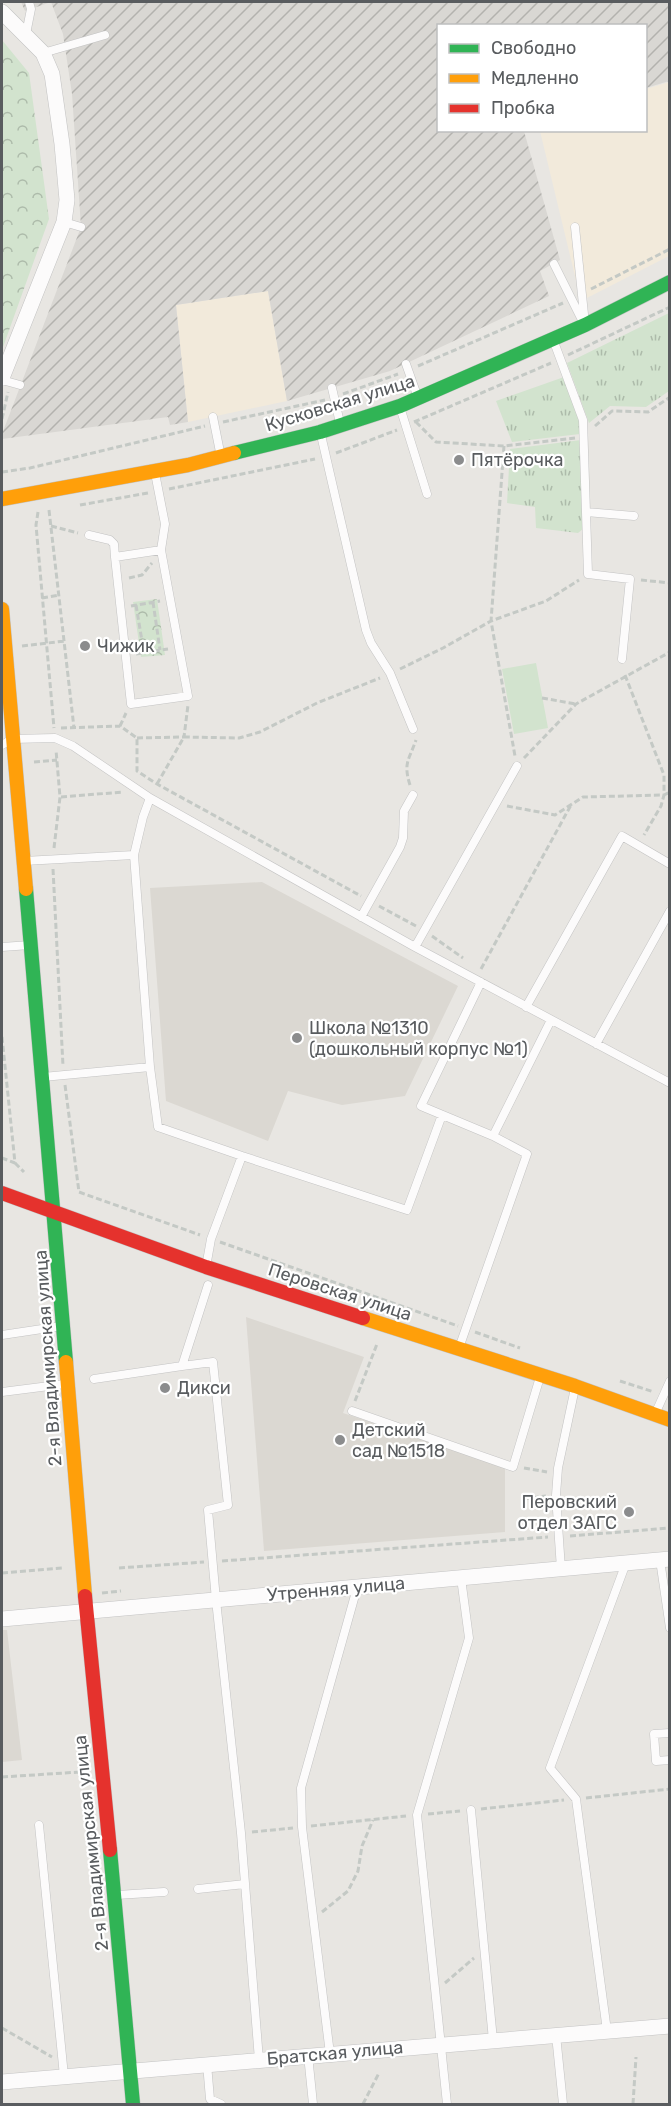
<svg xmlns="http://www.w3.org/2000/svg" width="671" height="2106" font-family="Rubik,sans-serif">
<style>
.commercial{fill:#f2eadb}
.industrial{fill:url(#industrial-furrows)}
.education{fill:#dbd8d2}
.grass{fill:url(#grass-tufts)}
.forest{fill:url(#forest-crowns)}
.garden{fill:#d2e3ce}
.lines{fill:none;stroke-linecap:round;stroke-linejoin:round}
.lane-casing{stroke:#c3c3c3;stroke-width:9}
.street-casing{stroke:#c3c3c3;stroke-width:16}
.fast-casing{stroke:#c3c3c3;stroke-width:15}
.slow-casing{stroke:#c3c3c3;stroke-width:15}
.jam-casing{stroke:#c3c3c3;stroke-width:15}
.path{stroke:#c4c9c5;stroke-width:3;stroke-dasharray:6 3;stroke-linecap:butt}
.lane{stroke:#fcfbfb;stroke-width:8}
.street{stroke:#fcfbfb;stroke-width:15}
.fast{stroke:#30b455;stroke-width:14}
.slow{stroke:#ff9f0a;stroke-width:14}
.jam{stroke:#e5322d;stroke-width:14}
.poi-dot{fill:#8b8c8d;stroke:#fff;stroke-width:2}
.labels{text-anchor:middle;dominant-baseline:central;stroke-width:4.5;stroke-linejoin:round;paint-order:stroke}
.street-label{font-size:18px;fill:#595c5f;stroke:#fff}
.poi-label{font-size:18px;fill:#595c5f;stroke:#fff;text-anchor:start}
</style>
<defs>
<pattern id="industrial-furrows" width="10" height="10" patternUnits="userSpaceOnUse" patternTransform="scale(1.5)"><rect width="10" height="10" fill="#d9d7d3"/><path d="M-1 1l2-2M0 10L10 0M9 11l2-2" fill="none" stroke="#b3b2ae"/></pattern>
<pattern id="grass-tufts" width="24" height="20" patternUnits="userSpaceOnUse" patternTransform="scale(1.5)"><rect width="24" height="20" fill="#d2e3ce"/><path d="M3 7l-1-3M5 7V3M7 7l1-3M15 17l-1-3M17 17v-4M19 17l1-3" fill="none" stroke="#adbbaa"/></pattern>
<pattern id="forest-crowns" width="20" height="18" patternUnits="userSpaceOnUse" patternTransform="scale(1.5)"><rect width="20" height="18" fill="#d2e3ce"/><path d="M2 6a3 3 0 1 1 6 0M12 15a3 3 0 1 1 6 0" fill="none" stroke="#adbbaa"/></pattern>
</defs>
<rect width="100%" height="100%" fill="#e8e6e2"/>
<path class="commercial" d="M669,82V256L581,301L540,131L646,130V89Z
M268,291L287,401L188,422L176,305Z"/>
<path class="industrial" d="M21,2H669V81L646,88V26H438V130L524,131L560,260L540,271L549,296L390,371L287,401L268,291L176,305L188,422L170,425L168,417L2,439V434L81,227L72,94L63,34L51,2L25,11Z"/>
<path class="education" d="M262,882L458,986L405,1096L342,1105L288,1091L268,1141L166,1101L150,888Z
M246,1317L364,1357L343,1413L505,1467V1532L264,1551Z
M2,1630H7L22,1760L2,1762Z"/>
<path class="grass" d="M669,313V391L646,407L610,406L589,423L567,363Z
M564,377L579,421L580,434L512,442L496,401Z
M581,440L583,529L578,533L536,528L535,507L507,503L510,449Z"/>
<path class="forest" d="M2,40L29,73L49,219L2,350Z
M157,599L165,655L141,657L133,602Z"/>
<path class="garden" d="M536,663L548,728L514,734L502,669Z"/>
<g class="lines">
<defs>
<path id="lane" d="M26,34L31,9L29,2
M43,53L105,35
M64,222L81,227
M575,227L585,324
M554,264L583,322
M554,342L583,420L588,574L630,579L622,659
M406,364L418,398
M2,380L20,385
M332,388L340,423
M400,407L427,494
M213,417L221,457
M321,435L366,630L371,643L390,673L413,729
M155,473L165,524L161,550L188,696L131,704L115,557L161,550
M586,512L634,516
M89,535L110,540L114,544L115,557
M2,745L12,739L55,738L73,746L150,798L415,947L670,1083
M150,798L143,817L134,855L150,1067
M24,861L134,855
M361,917L400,847L403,838L404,811L413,795
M2,947L30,945
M415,947L517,766
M481,982L421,1106L493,1136L551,1020
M526,1007L622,836L670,864
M596,1044L670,911
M43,1077L150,1067L158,1127L242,1156
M206,1267L211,1239L242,1156L407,1210L442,1115
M2,1335L62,1326
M459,1348L527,1154L493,1136
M182,1366L213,1362L228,1505L208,1510L216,1600L241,1833L259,2060
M94,1379L182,1366L208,1285
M2,1392L65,1384
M352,1411L513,1467L540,1377
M656,1412L670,1381
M660,1560L670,1628
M561,1569L556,1495L558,1468L575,1388
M670,1733L654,1734L656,1761L670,1760
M471,1810L493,2040
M39,1825L64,2076
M198,1889L245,1884
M117,1895L164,1892
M607,2031L576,1799L550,1768L626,1563
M556,2035L563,2104
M330,2054L302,1827L301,1788L357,1588
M308,2055L313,2104
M207,2064L210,2099L221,2104
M447,2104L417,1815L469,1638L461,1578"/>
<path id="street" d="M2,12L43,53L52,74L62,144L67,200L64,222L2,378
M2,1619L670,1559
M2,2082L670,2026"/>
<path id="fast" d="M234,453L320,432L400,406L585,325L670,282
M26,889L66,1362
M110,1850L133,2104"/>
<path id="slow" d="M2,499L188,465L234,453
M2,609L26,889
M363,1318L575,1386L670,1420
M66,1362L85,1596"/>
<path id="jam" d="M2,1193L206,1267L363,1318
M85,1596L110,1850"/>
</defs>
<use href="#lane" class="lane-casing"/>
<use href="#street" class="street-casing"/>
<use href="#fast" class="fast-casing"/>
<use href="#slow" class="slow-casing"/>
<use href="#jam" class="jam-casing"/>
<path class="path" d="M591,289L670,249
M568,355L670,307
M418,366L563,303
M343,394L398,374
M2,419L8,392
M223,422L325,400
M414,422L551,363
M416,422L436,442L504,446L575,438
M595,426L612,411L648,412L670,397
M504,446L491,621L515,756
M336,453L397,430
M2,472L30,468L205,426
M169,489L315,459
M80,505L148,493
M49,510L74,728
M38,512L36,525L54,728
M51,526L78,533
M129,578L142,575L152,563
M641,580L670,583
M42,598L60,595
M153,602L160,650
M136,605L144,653
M131,606L160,601
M22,646L65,641
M136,654L168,649
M400,669L443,648L491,621L546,601L579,580
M625,675L664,775V795L661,806L644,835
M542,698L576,704
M120,726L126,713
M61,728L120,726L137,738V771L157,784L361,896
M137,738L184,737L188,705
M524,758L576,704L670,652
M34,762L57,760
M157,784L184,737L239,738L260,732L317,703L380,678
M410,785C403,763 409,760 416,740
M61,797L123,792
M507,806L555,815L583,797L664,795L670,792
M54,848L60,797L56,750
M53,869L63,1066
M379,906L416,926
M432,936L463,958
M481,969L571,805
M2,1037L15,1163L2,1158
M65,1085L79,1192L200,1235
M15,1163L24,1172
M220,1242L458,1326
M475,1332L520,1348
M620,1381L654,1392
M355,1401L377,1344
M524,1468L547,1472
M524,1499L546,1496
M570,1536L670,1528
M222,1561L548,1537
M119,1568L204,1562
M2,1573L63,1568
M102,1593L121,1591
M2,1777L80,1772
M586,1798L670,1789
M481,1809L564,1800
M428,1814L460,1811
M311,1826L406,1816
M252,1832L293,1828
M322,1912L348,1891L358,1871L362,1846L373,1820
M445,1983L474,1958
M2,2028L52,2057
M363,2104L379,2073
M633,2104L636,2057"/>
<use href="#lane" class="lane"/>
<use href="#street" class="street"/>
<use href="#fast" class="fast"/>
<use href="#slow" class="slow"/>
<use href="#jam" class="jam"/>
</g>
<g class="poi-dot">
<circle cx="459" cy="460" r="6"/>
<circle cx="85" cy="646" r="6"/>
<circle cx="297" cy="1038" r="6"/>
<circle cx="165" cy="1388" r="6"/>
<circle cx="340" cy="1440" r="6"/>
<circle cx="629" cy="1512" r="6"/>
</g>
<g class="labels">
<g class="street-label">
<text transform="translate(340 403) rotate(-17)">Кусковская улица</text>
<text transform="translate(340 1292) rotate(18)">Перовская улица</text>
<text transform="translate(48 1358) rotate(-94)">2-я Владимирская улица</text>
<text transform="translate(336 1589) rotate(-5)">Утренняя улица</text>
<text transform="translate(91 1843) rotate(-96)">2-я Владимирская улица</text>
<text transform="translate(335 2053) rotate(-5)">Братская улица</text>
</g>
<g class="poi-label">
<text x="471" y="460">Пятёрочка</text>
<text x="97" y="646">Чижик</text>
<text x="309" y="1028">Школа №1310<tspan x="309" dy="21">(дошкольный корпус №1)</tspan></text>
<text x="177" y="1388">Дикси</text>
<text x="352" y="1430">Детский<tspan x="352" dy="21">сад №1518</tspan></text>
<text x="617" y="1502" text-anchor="end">Перовский<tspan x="617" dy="21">отдел ЗАГС</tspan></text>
</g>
</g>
<rect width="671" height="2106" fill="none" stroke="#595c5f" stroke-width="6"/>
<rect x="437" y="24" width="210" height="108" fill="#ffffff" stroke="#bdbebf" stroke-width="1.5"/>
<rect x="449" y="44" width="30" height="9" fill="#30b455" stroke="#bdbebf" stroke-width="1.5"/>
<text x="491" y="54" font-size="18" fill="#595c5f">Свободно</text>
<rect x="449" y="74" width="30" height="9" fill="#ff9f0a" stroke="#bdbebf" stroke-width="1.5"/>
<text x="491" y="84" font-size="18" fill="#595c5f">Медленно</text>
<rect x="449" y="104" width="30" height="9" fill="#e5322d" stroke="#bdbebf" stroke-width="1.5"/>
<text x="491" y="114" font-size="18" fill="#595c5f">Пробка</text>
</svg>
